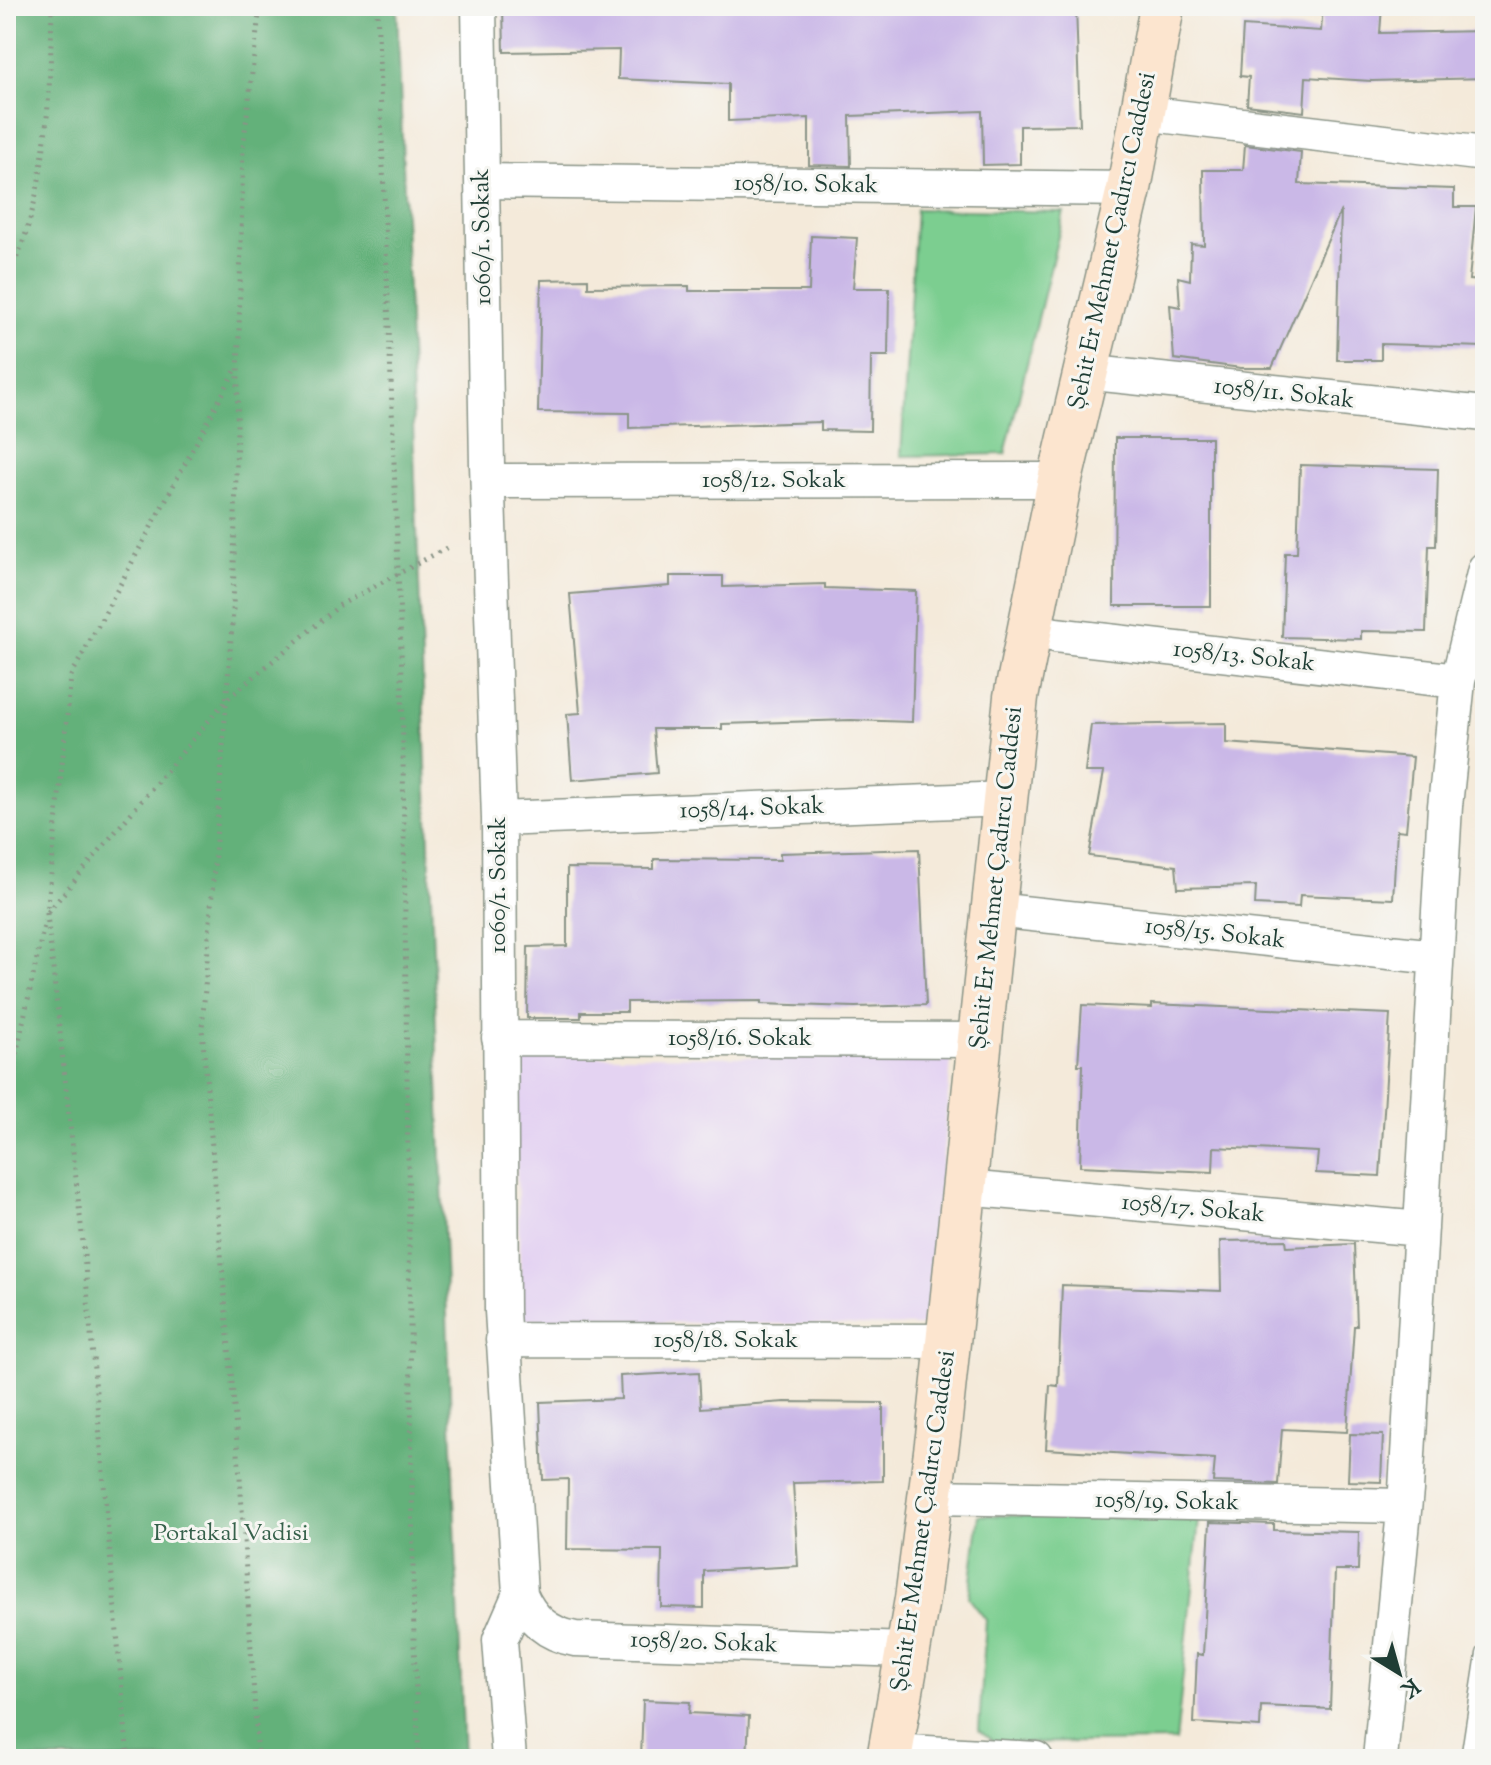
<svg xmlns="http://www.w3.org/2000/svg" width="1491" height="1765" font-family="'Sorts Mill Goudy',serif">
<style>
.built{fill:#e4d3f2}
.green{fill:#7bce90;stroke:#4d8662;stroke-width:2}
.forest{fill:#64b17a;stroke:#427757;stroke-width:2}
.building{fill:#cab8e7}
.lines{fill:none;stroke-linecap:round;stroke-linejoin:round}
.lane-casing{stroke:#8a9487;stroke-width:19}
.street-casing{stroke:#8a9487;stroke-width:37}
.secondary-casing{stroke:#8a9487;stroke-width:47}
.path{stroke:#8a9487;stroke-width:5;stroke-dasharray:2 6;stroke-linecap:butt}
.lane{stroke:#fff;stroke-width:16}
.street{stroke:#fff;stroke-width:34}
.secondary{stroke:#fce5cf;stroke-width:44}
.labels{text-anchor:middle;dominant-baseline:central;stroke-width:6;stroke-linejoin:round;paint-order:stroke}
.street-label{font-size:24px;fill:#1f3d34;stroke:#f6f6f2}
.park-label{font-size:24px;fill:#36614b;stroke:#f6f6f2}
</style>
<rect width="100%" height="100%" fill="#f6f6f2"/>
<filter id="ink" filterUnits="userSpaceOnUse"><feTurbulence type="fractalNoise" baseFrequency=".0125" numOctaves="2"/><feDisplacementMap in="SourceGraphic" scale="16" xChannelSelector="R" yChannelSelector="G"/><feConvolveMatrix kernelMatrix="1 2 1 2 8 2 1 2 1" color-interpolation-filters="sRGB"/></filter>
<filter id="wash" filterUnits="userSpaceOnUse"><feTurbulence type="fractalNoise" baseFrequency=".006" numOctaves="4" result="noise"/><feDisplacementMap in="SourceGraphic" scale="32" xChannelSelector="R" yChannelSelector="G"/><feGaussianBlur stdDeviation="1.8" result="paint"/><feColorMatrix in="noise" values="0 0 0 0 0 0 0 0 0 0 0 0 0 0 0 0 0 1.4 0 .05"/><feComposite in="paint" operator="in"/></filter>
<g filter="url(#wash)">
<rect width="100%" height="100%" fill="#f4eada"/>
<path class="built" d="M513,1055L951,1059L928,1326L522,1320Z"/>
<path class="green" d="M916,209L1064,212L1005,454L901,456Z
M979,1515L1199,1520L1176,1741L996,1743L979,1731L986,1620L969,1598Z"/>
<path class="forest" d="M6,6H397L464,1759H6Z"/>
<g id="blocks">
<path class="building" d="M503,6H1076L1080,125L1020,126V164L983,165L982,111L850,116L851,166L809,165V118L728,121V84L618,79L619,50L504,52Z
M1323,6H1382L1380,33L1485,31V78L1372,81L1306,77L1304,112L1247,105L1249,77L1240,76L1243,26L1321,31Z
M1245,145L1301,152L1299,184L1454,189V207H1476L1469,280L1485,281V347L1381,344V360H1337L1341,210L1272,368H1241L1174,359L1170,305L1180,307L1178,277L1190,280L1191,244L1204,245L1203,170H1243Z
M811,236L857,238L853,288H889L888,356H871L870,431L821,430V422L629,428V413L538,412L541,280L588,279V287L689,286V291H809Z
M1115,438H1211V606H1114Z
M1300,465L1438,469L1436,546H1429L1426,632L1361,631V639L1282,637L1285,553H1297Z
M670,576H723V587L825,584V588L916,591L912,722L851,720L722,724V729H653L657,773L572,780L567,714L580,713L570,594L670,586Z
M1226,723V743L1413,757L1406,831L1397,830L1393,899L1300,895L1299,907L1255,905L1256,886L1178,888L1176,866L1089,856L1104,772H1085L1091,725Z
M919,849L926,1005L855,1007L761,1004V1001L627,1002V1012H581V1018H527L528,947L567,946V868L654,869V859L780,860V853Z
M1152,1004L1390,1014L1380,1176L1316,1173L1318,1152L1214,1147L1213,1172L1080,1166L1083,1065H1078L1082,1005L1152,1008Z
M1286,1240L1287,1247L1354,1244L1357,1326H1354L1347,1432L1282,1429L1278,1484L1213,1482L1215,1459L1046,1449L1050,1385L1058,1386L1062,1285L1221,1291L1220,1241Z
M699,1372L701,1408L785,1402L883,1403V1481L793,1483L798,1566L704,1571V1608L661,1607L662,1550L567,1549L568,1479L543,1480L540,1402L621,1399L620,1376Z
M1350,1434L1383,1435L1381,1482L1348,1481Z
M1210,1522L1274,1524V1530L1359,1532L1358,1570H1335L1330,1709L1261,1706L1260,1727L1194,1723L1197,1654L1203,1655Z
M643,1700L690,1702L689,1713L749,1716L747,1759H641Z"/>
</g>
</g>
<g filter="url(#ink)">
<use href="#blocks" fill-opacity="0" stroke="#8a9487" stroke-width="2"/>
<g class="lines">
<defs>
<path id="lane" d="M1469,1759L1485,1654"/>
<path id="street" d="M479,6L487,465L499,819L502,1311L520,1594L500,1640L509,1759
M1143,113L1485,154
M483,181L1129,189
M1084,372L1485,414
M488,481L1060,480
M1030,628L1055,635L1458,681
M499,819L1006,799
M994,910L1436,957
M499,1038L980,1040
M965,1188L1421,1229
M503,1340L948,1341
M930,1497L1404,1506
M520,1594C531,1619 547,1634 575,1639L908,1650
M891,1751L1036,1759
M1380,1759L1406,1490L1445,806L1458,681L1485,569"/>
<path id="secondary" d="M889,1759L917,1599L939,1428L1016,697L1060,480L1129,189L1162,6"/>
</defs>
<use href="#lane" class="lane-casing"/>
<use href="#street" class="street-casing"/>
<use href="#secondary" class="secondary-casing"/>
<path class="path" d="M377,6L402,676L414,1644L419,1759
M6,262L19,255
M6,279C48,206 50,89 52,6
M48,912L227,699L340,605L450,546
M6,1101L45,921
M128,1759L83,1243L47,914L71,676L237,367
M258,1759L240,1477L202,1029L233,611L243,148L260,6"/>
<use href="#lane" class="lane"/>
<use href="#street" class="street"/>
<use href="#secondary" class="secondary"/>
</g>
</g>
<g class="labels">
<g class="street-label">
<text transform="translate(806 185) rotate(1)">1058/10. Sokak</text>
<text transform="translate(483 237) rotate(-91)">1060/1. Sokak</text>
<text transform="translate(1113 241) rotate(-78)">Şehit Er Mehmet Çadırcı Caddesi</text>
<text transform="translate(1284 394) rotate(6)">1058/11. Sokak</text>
<text x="774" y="481">1058/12. Sokak</text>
<text transform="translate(1244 657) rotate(6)">1058/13. Sokak</text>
<text transform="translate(752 809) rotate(-2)">1058/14. Sokak</text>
<text transform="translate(997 878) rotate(-84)">Şehit Er Mehmet Çadırcı Caddesi</text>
<text transform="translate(499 885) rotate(-90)">1060/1. Sokak</text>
<text transform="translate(1215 934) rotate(6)">1058/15. Sokak</text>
<text x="740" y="1039">1058/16. Sokak</text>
<text transform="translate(1193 1209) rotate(5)">1058/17. Sokak</text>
<text x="726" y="1341">1058/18. Sokak</text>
<text transform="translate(1167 1502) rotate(1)">1058/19. Sokak</text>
<text transform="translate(924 1521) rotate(-82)">Şehit Er Mehmet Çadırcı Caddesi</text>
<text transform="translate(704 1643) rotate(2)">1058/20. Sokak</text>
</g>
<g class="park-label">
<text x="231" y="1534">Portakal Vadisi</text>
</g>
</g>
<rect width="1491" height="1765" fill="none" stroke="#f6f6f2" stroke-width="32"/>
<g transform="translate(1399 1673) rotate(143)" stroke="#f6f6f2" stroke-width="6" paint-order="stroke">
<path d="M0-6L14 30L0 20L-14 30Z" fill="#1f3d34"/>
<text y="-12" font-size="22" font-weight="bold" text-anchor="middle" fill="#1f3d34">K</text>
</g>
</svg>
